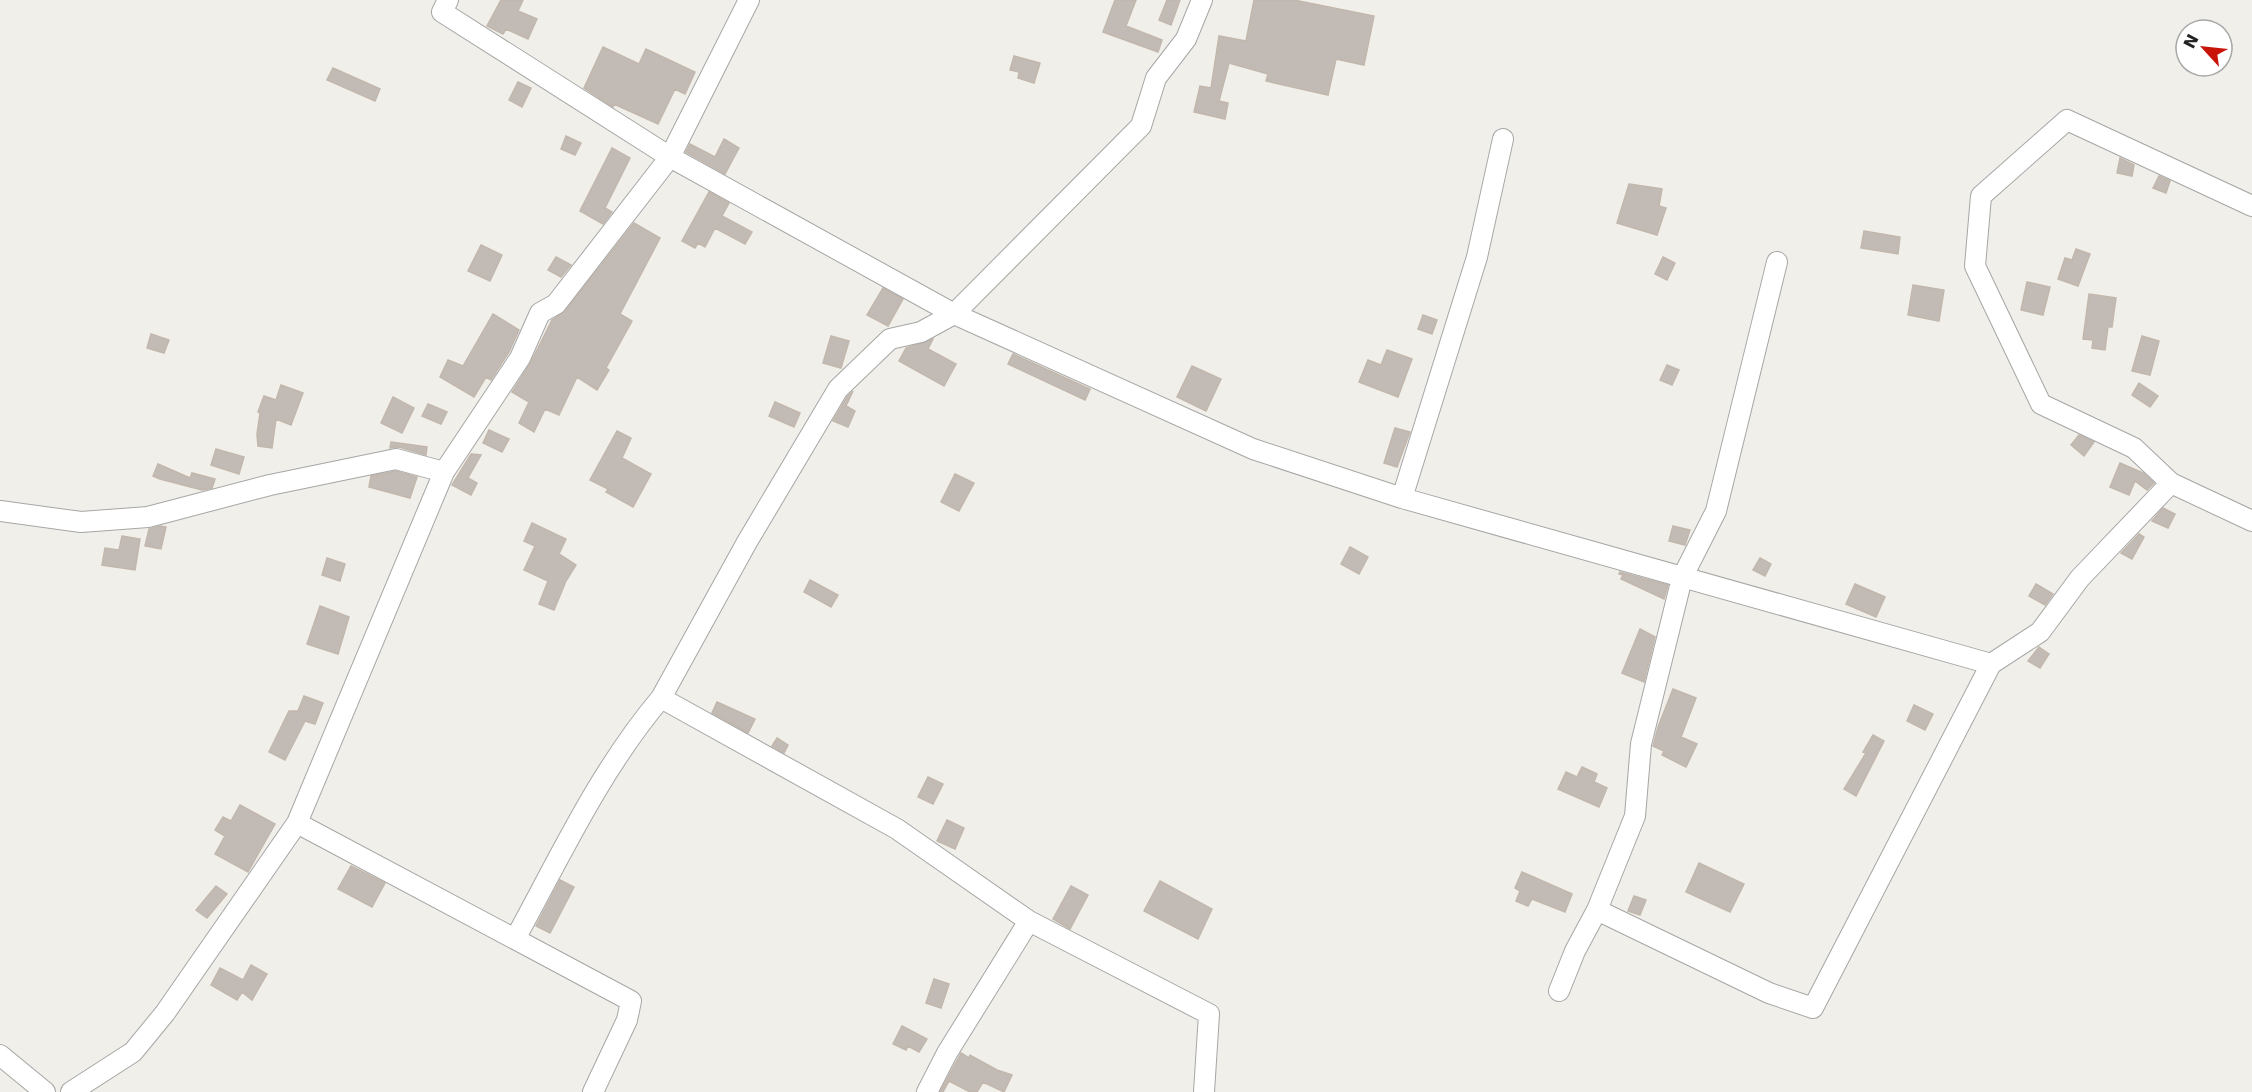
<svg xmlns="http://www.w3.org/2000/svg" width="2252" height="1092" font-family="'DejaVu Sans',sans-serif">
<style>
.building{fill:#c2bbb5;stroke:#c2b7ac;stroke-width:1.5}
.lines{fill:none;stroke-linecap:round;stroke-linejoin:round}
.minor-casing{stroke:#a6a6a6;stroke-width:22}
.minor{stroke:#fff;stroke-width:20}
</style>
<rect width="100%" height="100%" fill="#f1efe9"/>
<path class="building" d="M501,0H523L518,11L537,19L528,39L506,29L503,34L487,26Z
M1115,0H1136L1126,26L1162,40L1158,52L1103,32Z
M1167,0H1180L1171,25L1159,20Z
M1254,0H1294L1374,16L1364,65L1336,59L1328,95L1266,81L1268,74L1229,63L1219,101L1228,103L1225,119L1194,112L1200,86L1211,88L1219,36L1246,41Z
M603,47L639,64L646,49L695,72L685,94L675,89L658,124L614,104L613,107L584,88Z
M1014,56L1040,63L1034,83L1018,78L1019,72L1010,70Z
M333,68L380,89L375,101L327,80Z
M518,82L531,88L522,107L509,100Z
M566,136L581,143L575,155L561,149Z
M724,139L739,148L725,174L686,152L690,144L715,157Z
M612,148L630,158L605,208L612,212L603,224L580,211Z
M2120,158L2134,165L2132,176L2117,173Z
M2159,176L2170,181L2166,193L2153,188Z
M1629,184L1662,189L1659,206L1666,208L1657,235L1617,223Z
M709,192L729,203L722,216L752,232L745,244L715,228L705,247L698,243L695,248L682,241Z
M634,223L660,238L620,314L632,321L606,368L609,370L597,390L577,377L559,415L545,409L534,432L519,423L529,402L512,392L530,364L552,320L565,311Z
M1864,231L1900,237L1898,254L1861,248Z
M481,245L502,255L490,281L468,271Z
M2076,249L2090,254L2078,286L2058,279L2065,258L2072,260Z
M556,257L571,265L561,277L548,270Z
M1663,257L1675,263L1667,280L1655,274Z
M2027,282L2050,287L2043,315L2021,310Z
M1913,285L1944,290L1939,321L1908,315Z
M883,288L903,299L888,326L867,315Z
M2089,294L2116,298L2112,327H2108L2105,350L2092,348L2093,340L2083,339Z
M493,314L519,330L509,352L491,380L486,377L474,397L440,377L448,360L463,366Z
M1423,315L1437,320L1432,334L1418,329Z
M151,334L169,340L164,353L147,348Z
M831,336L849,341L841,368L823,363Z
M2142,336L2159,341L2150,375L2132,371Z
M933,339L928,349L956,364L944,386L899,361L906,348Z
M1387,350L1412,359L1398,397L1359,382L1368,360L1381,365Z
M1013,354L1090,389L1085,400L1008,364Z
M1667,365L1679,370L1672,385L1660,380Z
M1192,366L1221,379L1206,411L1177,397Z
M2139,383L2158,396L2150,407L2132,395Z
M281,385L303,393L291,425L276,419L272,448L258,446L257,434L260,413L258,412L264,396L276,400Z
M853,391L846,406L855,411L848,427L833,421L847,397Z
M393,397L414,408L402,433L381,423Z
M775,402L800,413L794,427L769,416Z
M428,404L447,412L441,424L422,416Z
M1395,428L1410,432L1397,467L1384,463Z
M489,430L509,439L502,452L483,443Z
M617,431L631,438L622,458L651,474L633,507L606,492L608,489L590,480Z
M2079,435L2094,442L2084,456L2071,445Z
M391,442L427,447L426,455L399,447L390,448Z
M216,449L244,457L239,474L211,465Z
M471,454L481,455L468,478L477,483L471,495L452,485Z
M2120,463L2143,473L2154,483L2147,490L2135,481L2129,495L2110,487Z
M158,464L190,478L192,473L215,479L212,488L202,490L160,479L153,476Z
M396,471L417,477L410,498L369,487L371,476Z
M955,474L974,483L959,511L941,502Z
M2163,508L2175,514L2168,528L2152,521Z
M532,523L566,539L559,554L576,565L566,581L554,610L539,604L548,581L524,570L535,546L524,541Z
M160,526L166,527L161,549L145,546L149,529Z
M1673,526L1690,530L1685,545L1669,541Z
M2139,534L2144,537L2132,559L2121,553Z
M122,536L140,539L135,570L102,565L105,548L119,550Z
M1350,547L1368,557L1359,574L1341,564Z
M327,558L345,564L340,581L322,575Z
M1760,558L1771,564L1765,576L1753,570Z
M1620,572L1668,585L1664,599L1621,579L1623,575L1619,574Z
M810,580L838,595L831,607L804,592Z
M1855,584L1885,597L1876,617L1846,604Z
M2036,584L2053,594L2045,605L2029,596Z
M320,606L349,617L338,654L307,644Z
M1640,629L1655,637L1644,682L1622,673Z
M2039,647L2049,654L2040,668L2028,661Z
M1673,689L1696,698L1681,737L1697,744L1686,767L1662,755L1664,751L1653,746L1658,727Z
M304,696L323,703L315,724L305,721L285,760L269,752L289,711H298Z
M717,702L755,719L748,733L712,713Z
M1914,705L1933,714L1925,730L1907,721Z
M1873,735L1884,741L1856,796L1844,789L1866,753L1863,752Z
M777,738L788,745L784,753L772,746Z
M1582,767L1597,774L1594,782L1607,788L1599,807L1558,789L1566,772L1577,777Z
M928,777L943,784L933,804L918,797Z
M240,805L275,824L248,872L215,854L225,836L215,830L223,817L231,821Z
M947,820L964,828L955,849L937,841Z
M1699,863L1744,884L1730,912L1686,892Z
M351,866L385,883L372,907L338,889Z
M1522,872L1572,894L1565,912L1532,899L1528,906L1516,901L1520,891L1515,888Z
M560,880L574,887L550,933L536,926Z
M1160,881L1212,909L1198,939L1144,911Z
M216,886L227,894L207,918L196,910Z
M1071,886L1088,895L1070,929L1053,919Z
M1634,896L1646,900L1640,915L1628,911Z
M251,965L267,974L252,1000L242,992L237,1000L211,985L220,968L243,980Z
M934,979L949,984L941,1008L926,1003Z
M902,1026L927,1039L919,1052L908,1046L906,1050L893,1044Z
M961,1053L969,1058L970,1055L997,1070L1012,1075L1004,1092L983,1082L977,1092H970L949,1081L943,1092H940Z"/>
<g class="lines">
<defs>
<path id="minor" d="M448,0L442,12L670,157L954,314L1253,449L1402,498L1991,664L2040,632L2080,578L2171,483
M2252,206L2067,120L1981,196L1975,266L2041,404L2134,448L2171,483L2252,521
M1777,262L1716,511L1682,578L1641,744L1635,816L1597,910L1769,993L1813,1008L1991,664
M444,472L520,358L540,313L556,304L670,157L749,0
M1402,498L1477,257L1503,139
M0,511L81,522L148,517L270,485L396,459L444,472L297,823L515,939C560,857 600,770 661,698L747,542L838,389L890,339L921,332L954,314L1141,126L1156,78L1186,39L1202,0
M661,698L897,829L1029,921L1209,1014L1204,1092
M515,939L631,1001L627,1020L593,1092
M1559,991L1575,951L1597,910
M0,1055L45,1092
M71,1092L133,1052L165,1013L297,823
M927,1092L947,1053L1029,921"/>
</defs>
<use href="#minor" class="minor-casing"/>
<use href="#minor" class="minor"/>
</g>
<g transform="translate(2204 48) rotate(297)"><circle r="28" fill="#ffffff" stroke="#a7a7a7" stroke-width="1.5"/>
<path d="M0-4.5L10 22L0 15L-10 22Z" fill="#c9140a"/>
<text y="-9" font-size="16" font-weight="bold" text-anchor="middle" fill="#222222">N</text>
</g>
</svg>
